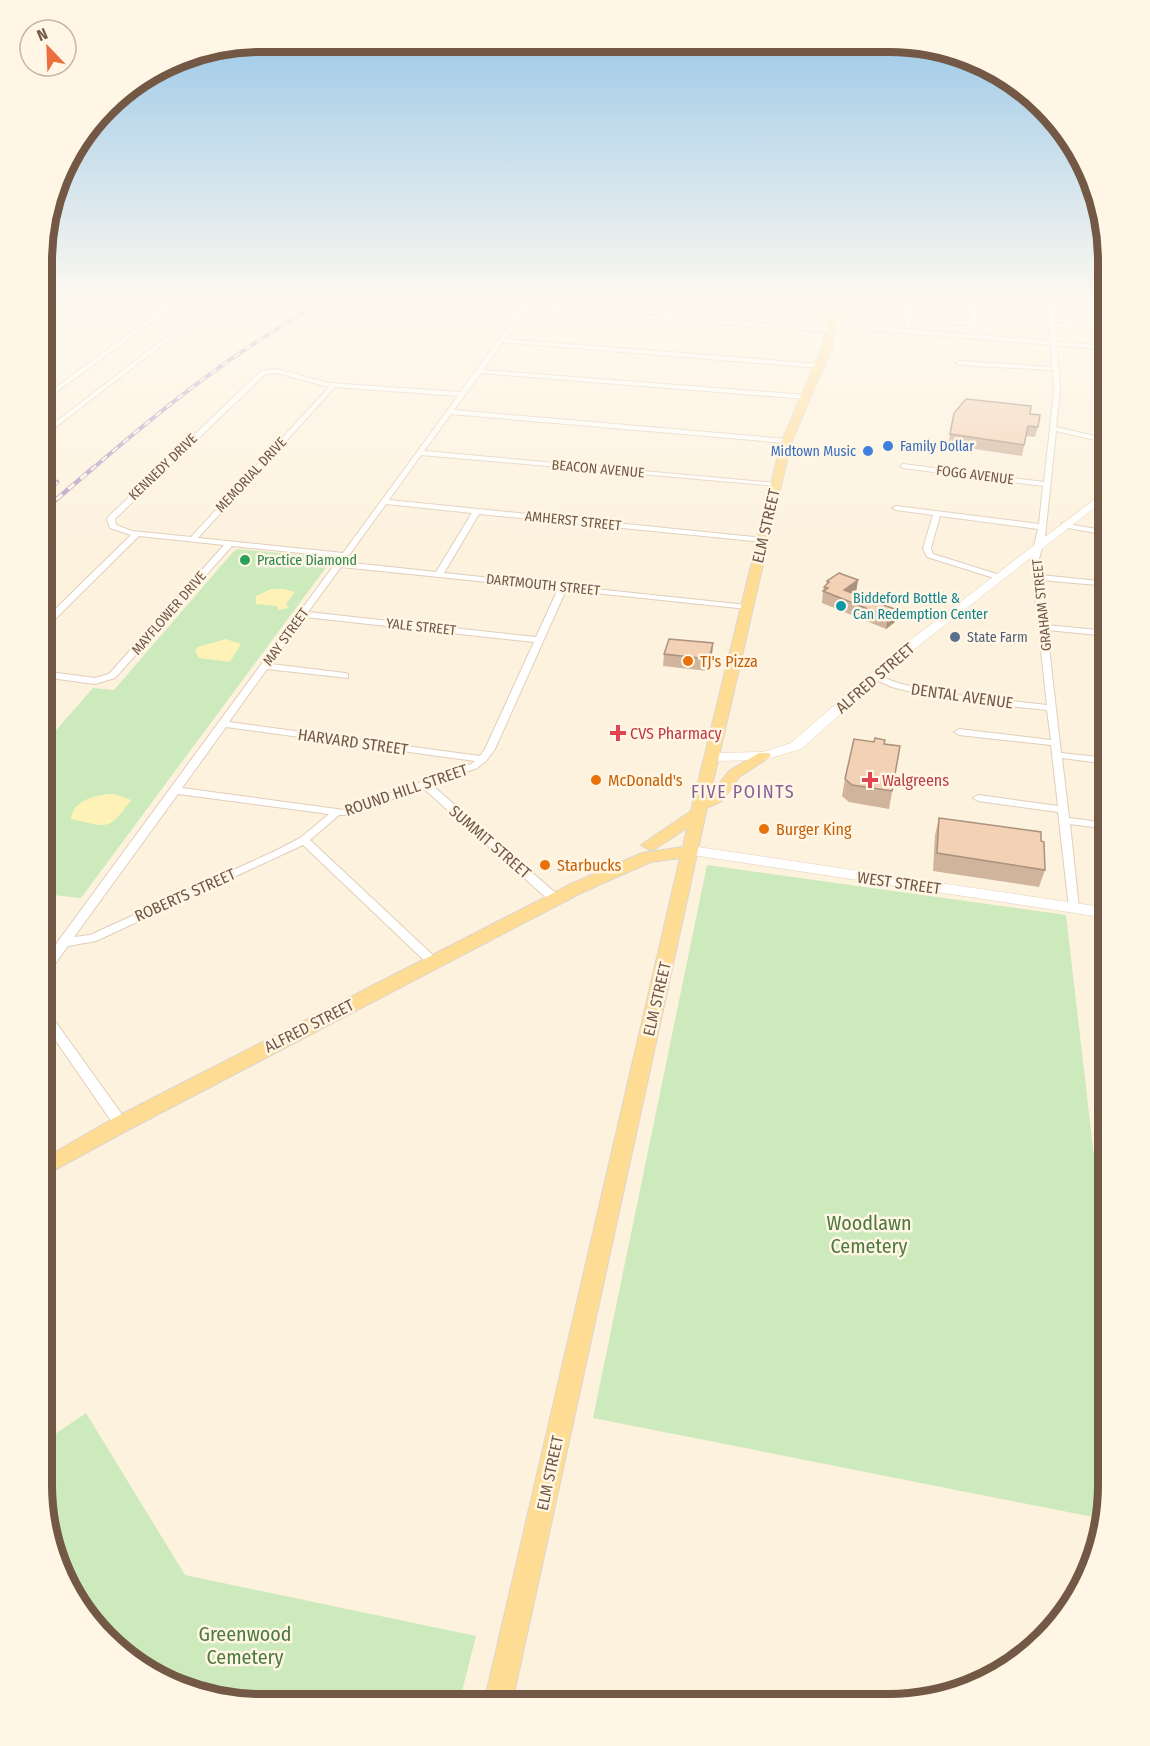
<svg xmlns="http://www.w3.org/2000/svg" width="1150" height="1746" font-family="'Fira Sans Condensed',sans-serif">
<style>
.green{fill:#cdeabd}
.sand{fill:#fef2b7}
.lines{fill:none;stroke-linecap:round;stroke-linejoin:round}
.street-casing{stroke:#e1ceba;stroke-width:2}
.secondary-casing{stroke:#e6d0b8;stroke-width:1}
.primary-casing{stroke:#ddd7d3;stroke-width:2}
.street{fill:#fff;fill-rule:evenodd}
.secondary{fill:#fff;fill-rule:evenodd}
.primary{fill:#fedc94;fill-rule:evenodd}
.rail-far1-casing{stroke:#b59ec5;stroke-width:4}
.rail-casing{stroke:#b59ec5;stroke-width:4.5}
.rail-far1{stroke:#fff6e5;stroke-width:2;stroke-dasharray:7;stroke-linecap:butt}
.rail{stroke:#fff6e5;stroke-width:3;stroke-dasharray:8;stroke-linecap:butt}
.wall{fill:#d1b49c}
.shaded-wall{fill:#aa927f}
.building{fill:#f3d1b5;stroke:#aa927f;stroke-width:1.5}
.shop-dot{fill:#3f7fe0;stroke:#fff6e5;stroke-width:2}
.leisure-dot{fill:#2e9e5b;stroke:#fff6e5;stroke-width:2}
.culture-dot{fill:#0f9aa8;stroke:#fff6e5;stroke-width:2}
.service-dot{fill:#5c6f8a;stroke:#fff6e5;stroke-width:2}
.food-dot{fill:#e8710a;stroke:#fff6e5;stroke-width:2}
.health-dot{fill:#e0444e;stroke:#fff6e5;stroke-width:2}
.labels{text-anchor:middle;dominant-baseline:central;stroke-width:5;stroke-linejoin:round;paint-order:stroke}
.far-shop-label{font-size:14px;fill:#366cbe;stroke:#fff6e5;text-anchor:start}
.far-street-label{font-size:14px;fill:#735846;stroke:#fff6e5}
.far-leisure-label{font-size:14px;fill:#27864d;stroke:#fff6e5;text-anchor:start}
.far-culture-label{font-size:14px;fill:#0d838f;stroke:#fff6e5;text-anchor:start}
.far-service-label{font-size:14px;fill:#4e5e75;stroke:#fff6e5;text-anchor:start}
.street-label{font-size:16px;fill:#735846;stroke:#fff6e5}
.food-label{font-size:16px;fill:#c56008;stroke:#fff6e5;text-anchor:start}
.health-label{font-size:16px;fill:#be3a42;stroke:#fff6e5;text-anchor:start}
.neighbourhood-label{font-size:18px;letter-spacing:1.5px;fill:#886197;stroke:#fff6e5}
.near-park-label{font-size:20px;fill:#4c793e;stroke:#fff6e5}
.rim{fill:none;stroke:#735846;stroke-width:8}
</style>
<rect width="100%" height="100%" fill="#fdf2de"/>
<path class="green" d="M238,549L333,558L81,898L43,894V745L93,688L114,690L233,552Z
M707,865L1066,915L1108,1277V1499L1103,1519L593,1418Z
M86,1413L185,1575L476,1636L459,1703L233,1702L128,1659L59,1569L42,1484V1443Z"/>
<path class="sand" d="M271,589H284L295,592L286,604L289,608L278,610L277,606L256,604V596Z
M226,639L241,644L230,662L199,658L195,650L198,647Z
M114,794L131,800C108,832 108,827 71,819C73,800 97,794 114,794Z"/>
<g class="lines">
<defs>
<path id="street" d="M53,302H60L44,313V309Z
M172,302H179L44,401V396Z
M212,302H218L44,436V431Z
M526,302H532L528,307L832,328L835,330L832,332L526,310L505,339L820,364L823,366L820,368L503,342L483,370L806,395L809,397L806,399L481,373L454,410L786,439L789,441L786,443L451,414L424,451L776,483L778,484V486L421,455L389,500L764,538L768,540L764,542L479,514L444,573L747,605L751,607L747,609L566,590L495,749L486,761L477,768L432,785L559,896L560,899L559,902H551L423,788L349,815H339L310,840L437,959L439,962L437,965H429L303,845L96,941L68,946L47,975L43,976V964L59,940L340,557L232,546L115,678L95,684L43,677V671L95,678L109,674L224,545L139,536L46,628H43V621L131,535L110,528L107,519L108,517L261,371L277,369L329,383L460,392ZM277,373L329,387L191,537L132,531L116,525L115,519L265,374ZM335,387L458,396L343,553L198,538ZM386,504L472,513L436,572L344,562ZM341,567L558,589L536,637L308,612ZM305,617L534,642L485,749L480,756L229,722L267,669L348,678V674L345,673L271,664ZM226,727L475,761L471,764L344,810L182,788ZM178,794L329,814L300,838L275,851L90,935L74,937Z
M908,302H914L911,317L971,322L972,302H978L977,324L974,326L911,320L909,326H905Z
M1048,302H1054L1055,323L1108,327V331L1055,327L1057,342L1108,346V350L1057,345L1058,367L1061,369L1059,371L1060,391L1056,427L1108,439V443L1056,431L1045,537L1039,559L1041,575L1108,582V586L1041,580L1046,625L1108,631V636L1047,630L1061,753L1108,758V764L1062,758L1069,818L1108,823V829L1070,824L1079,908L1074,912L1069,908L1058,812L978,801L973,798L978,795L1058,806L1051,745L959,735L954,732L959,729L1051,740L1047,710L939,699L892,687L870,677L874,674L898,683L939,693L1047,705L1031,559L1038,529L940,516L931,548L933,554L1000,575L1001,577L997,579L927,557L923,548L933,515L896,510L892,508L896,506L1039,524L1043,486L903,468L900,466L903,464L1044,482L1054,391L1053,370L959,365L956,363L959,361L1052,367L1051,345L833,327L830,325L833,323L1051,341Z
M762,303L835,308L838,310L835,312L760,306Z
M1062,523L1108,531V535L1062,527Z
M43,1009L47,1010L126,1120L127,1124L126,1128L121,1129L116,1128L43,1022Z"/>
<path id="secondary" d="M1108,489V497L908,654L801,749L764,760L712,761L705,757L712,753L763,752L791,743L900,648Z
M691,846L1108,908V918L686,854L684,851L686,848Z"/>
<path id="primary" d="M833,302H841L832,347L791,443L710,795L729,771L759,753H769L771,756L739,777L722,801L707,808L512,1703H484L680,858L651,862L583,892L128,1130L42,1177L43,1159L114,1118L571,884L642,853L683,847L687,828L655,849L649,850L641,845L691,811L781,443L822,347Z"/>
</defs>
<use href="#street" class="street-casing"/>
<use href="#secondary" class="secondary-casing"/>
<use href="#primary" class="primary-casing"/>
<use href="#street" class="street"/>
<use href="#secondary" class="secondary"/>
<use href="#primary" class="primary"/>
<defs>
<path id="rail-far1" d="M91,470C164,407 238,348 323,302"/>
<path id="rail" d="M44,495L57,482
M44,510L93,468"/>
</defs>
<use href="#rail-far1" class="rail-far1-casing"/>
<use href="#rail" class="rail-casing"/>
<use href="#rail-far1" class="rail-far1"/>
<use href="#rail" class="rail"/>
</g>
<path class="wall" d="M954,413L1030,414L1038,427L1035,437L1026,436L1022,456L948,445Z
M858,580L856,592L854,593L897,610L895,622L886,629L822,603L823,591L824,587L826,585L827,581Z
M664,654L712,656L708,671L663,666Z
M874,742L900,746L889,809L849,802L842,796L845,779Z
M939,818L1041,841L1045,870L1039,887L933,871L935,835Z"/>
<path class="shaded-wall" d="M858,580L856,592L845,600L844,590Z
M897,610L895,622L886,629L888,617Z
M713,643L712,656L708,671L709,659Z"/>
<path class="building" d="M966,399L1031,406L1030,414L1040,415L1038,427L1028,426L1024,445L950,434L954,413Z
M839,573L858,580L844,590L897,610L888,617L823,591L828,588L824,587L829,582L827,581Z
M669,639L713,643L709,659L664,654Z
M875,738L885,740L884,744L900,746L892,791L852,785L845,779L854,739L874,742Z
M939,818L1041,832V841L1044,842L1045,870L937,853Z"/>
<linearGradient id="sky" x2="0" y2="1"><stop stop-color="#93c4e7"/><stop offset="0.55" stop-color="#fef9f0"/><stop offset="1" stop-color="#fef9f0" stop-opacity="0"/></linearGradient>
<rect width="1150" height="546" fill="url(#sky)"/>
<g class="shop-dot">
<circle cx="888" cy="446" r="6"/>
<circle cx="868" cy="451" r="6"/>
</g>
<circle class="leisure-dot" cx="245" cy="560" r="6"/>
<circle class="culture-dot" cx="841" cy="606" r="6"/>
<circle class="service-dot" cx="955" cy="637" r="6"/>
<g class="food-dot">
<circle cx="688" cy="661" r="6"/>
<circle cx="596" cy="780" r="6"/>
<circle cx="764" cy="829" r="6"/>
<circle cx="545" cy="865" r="6"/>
</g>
<g class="health-dot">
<path d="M615 724h6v6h6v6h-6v6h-6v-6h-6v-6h6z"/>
<path d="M867 771h6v6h6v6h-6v6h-6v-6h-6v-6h6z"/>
</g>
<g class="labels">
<g class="far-shop-label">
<text x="900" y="446">Family Dollar</text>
<text x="856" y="451" text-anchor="end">Midtown Music</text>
</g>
<g class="far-street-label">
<text transform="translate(163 467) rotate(-44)">KENNEDY DRIVE</text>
<text transform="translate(598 469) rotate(5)">BEACON AVENUE</text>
<text transform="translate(251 475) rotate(-47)">MEMORIAL DRIVE</text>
<text transform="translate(975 475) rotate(7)">FOGG AVENUE</text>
<text transform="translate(573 521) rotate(6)">AMHERST STREET</text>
<text transform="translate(543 585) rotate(6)">DARTMOUTH STREET</text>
<text transform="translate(1042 605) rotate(-96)">GRAHAM STREET</text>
<text transform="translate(169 613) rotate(-49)">MAYFLOWER DRIVE</text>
<text transform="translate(421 627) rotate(6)">YALE STREET</text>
<text transform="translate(286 637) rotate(-54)">MAY STREET</text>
</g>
<g class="far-leisure-label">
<text x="257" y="560">Practice Diamond</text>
</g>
<g class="far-culture-label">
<text x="853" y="598">Biddeford Bottle &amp;<tspan x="853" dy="16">Can Redemption Center</tspan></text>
</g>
<g class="far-service-label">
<text x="967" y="637">State Farm</text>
</g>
<g class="street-label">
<text transform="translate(766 526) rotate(-77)">ELM STREET</text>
<text transform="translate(875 678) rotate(-41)">ALFRED STREET</text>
<text transform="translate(962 696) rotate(8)">DENTAL AVENUE</text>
<text transform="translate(353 742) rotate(8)">HARVARD STREET</text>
<text transform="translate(406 790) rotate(-19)">ROUND HILL STREET</text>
<text transform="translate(490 842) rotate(41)">SUMMIT STREET</text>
<text transform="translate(899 883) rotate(8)">WEST STREET</text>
<text transform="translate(185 895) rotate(-24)">ROBERTS STREET</text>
<text transform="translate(657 999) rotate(-77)">ELM STREET</text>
<text transform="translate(309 1026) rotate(-27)">ALFRED STREET</text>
<text transform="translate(550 1473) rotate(-78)">ELM STREET</text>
</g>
<g class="food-label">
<text x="700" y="661">TJ's Pizza</text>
<text x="608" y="780">McDonald's</text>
<text x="776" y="829">Burger King</text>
<text x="557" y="865">Starbucks</text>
</g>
<g class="health-label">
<text x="630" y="733">CVS Pharmacy</text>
<text x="882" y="780">Walgreens</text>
</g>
<g class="neighbourhood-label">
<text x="743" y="792">FIVE POINTS</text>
</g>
<g class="near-park-label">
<text x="869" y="1223">Woodlawn<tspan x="869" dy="23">Cemetery</tspan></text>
<text x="245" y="1634">Greenwood<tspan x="245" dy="23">Cemetery</tspan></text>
</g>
</g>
<path d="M0 0H1150V1746H0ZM261 52H889A209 209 0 0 1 1098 261V1485A209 209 0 0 1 889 1694H261A209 209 0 0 1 52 1485V261A209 209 0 0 1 261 52Z" fill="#fff6e5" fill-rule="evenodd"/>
<path class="rim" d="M261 52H889A209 209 0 0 1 1098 261V1485A209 209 0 0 1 889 1694H261A209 209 0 0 1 52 1485V261A209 209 0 0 1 261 52Z"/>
<g transform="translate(48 48) rotate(337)"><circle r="28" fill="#fff6e5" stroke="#c7b7a5" stroke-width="1.5"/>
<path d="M0-4.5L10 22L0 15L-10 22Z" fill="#ec6e3f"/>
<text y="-9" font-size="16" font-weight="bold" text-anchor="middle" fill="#735846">N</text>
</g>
</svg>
